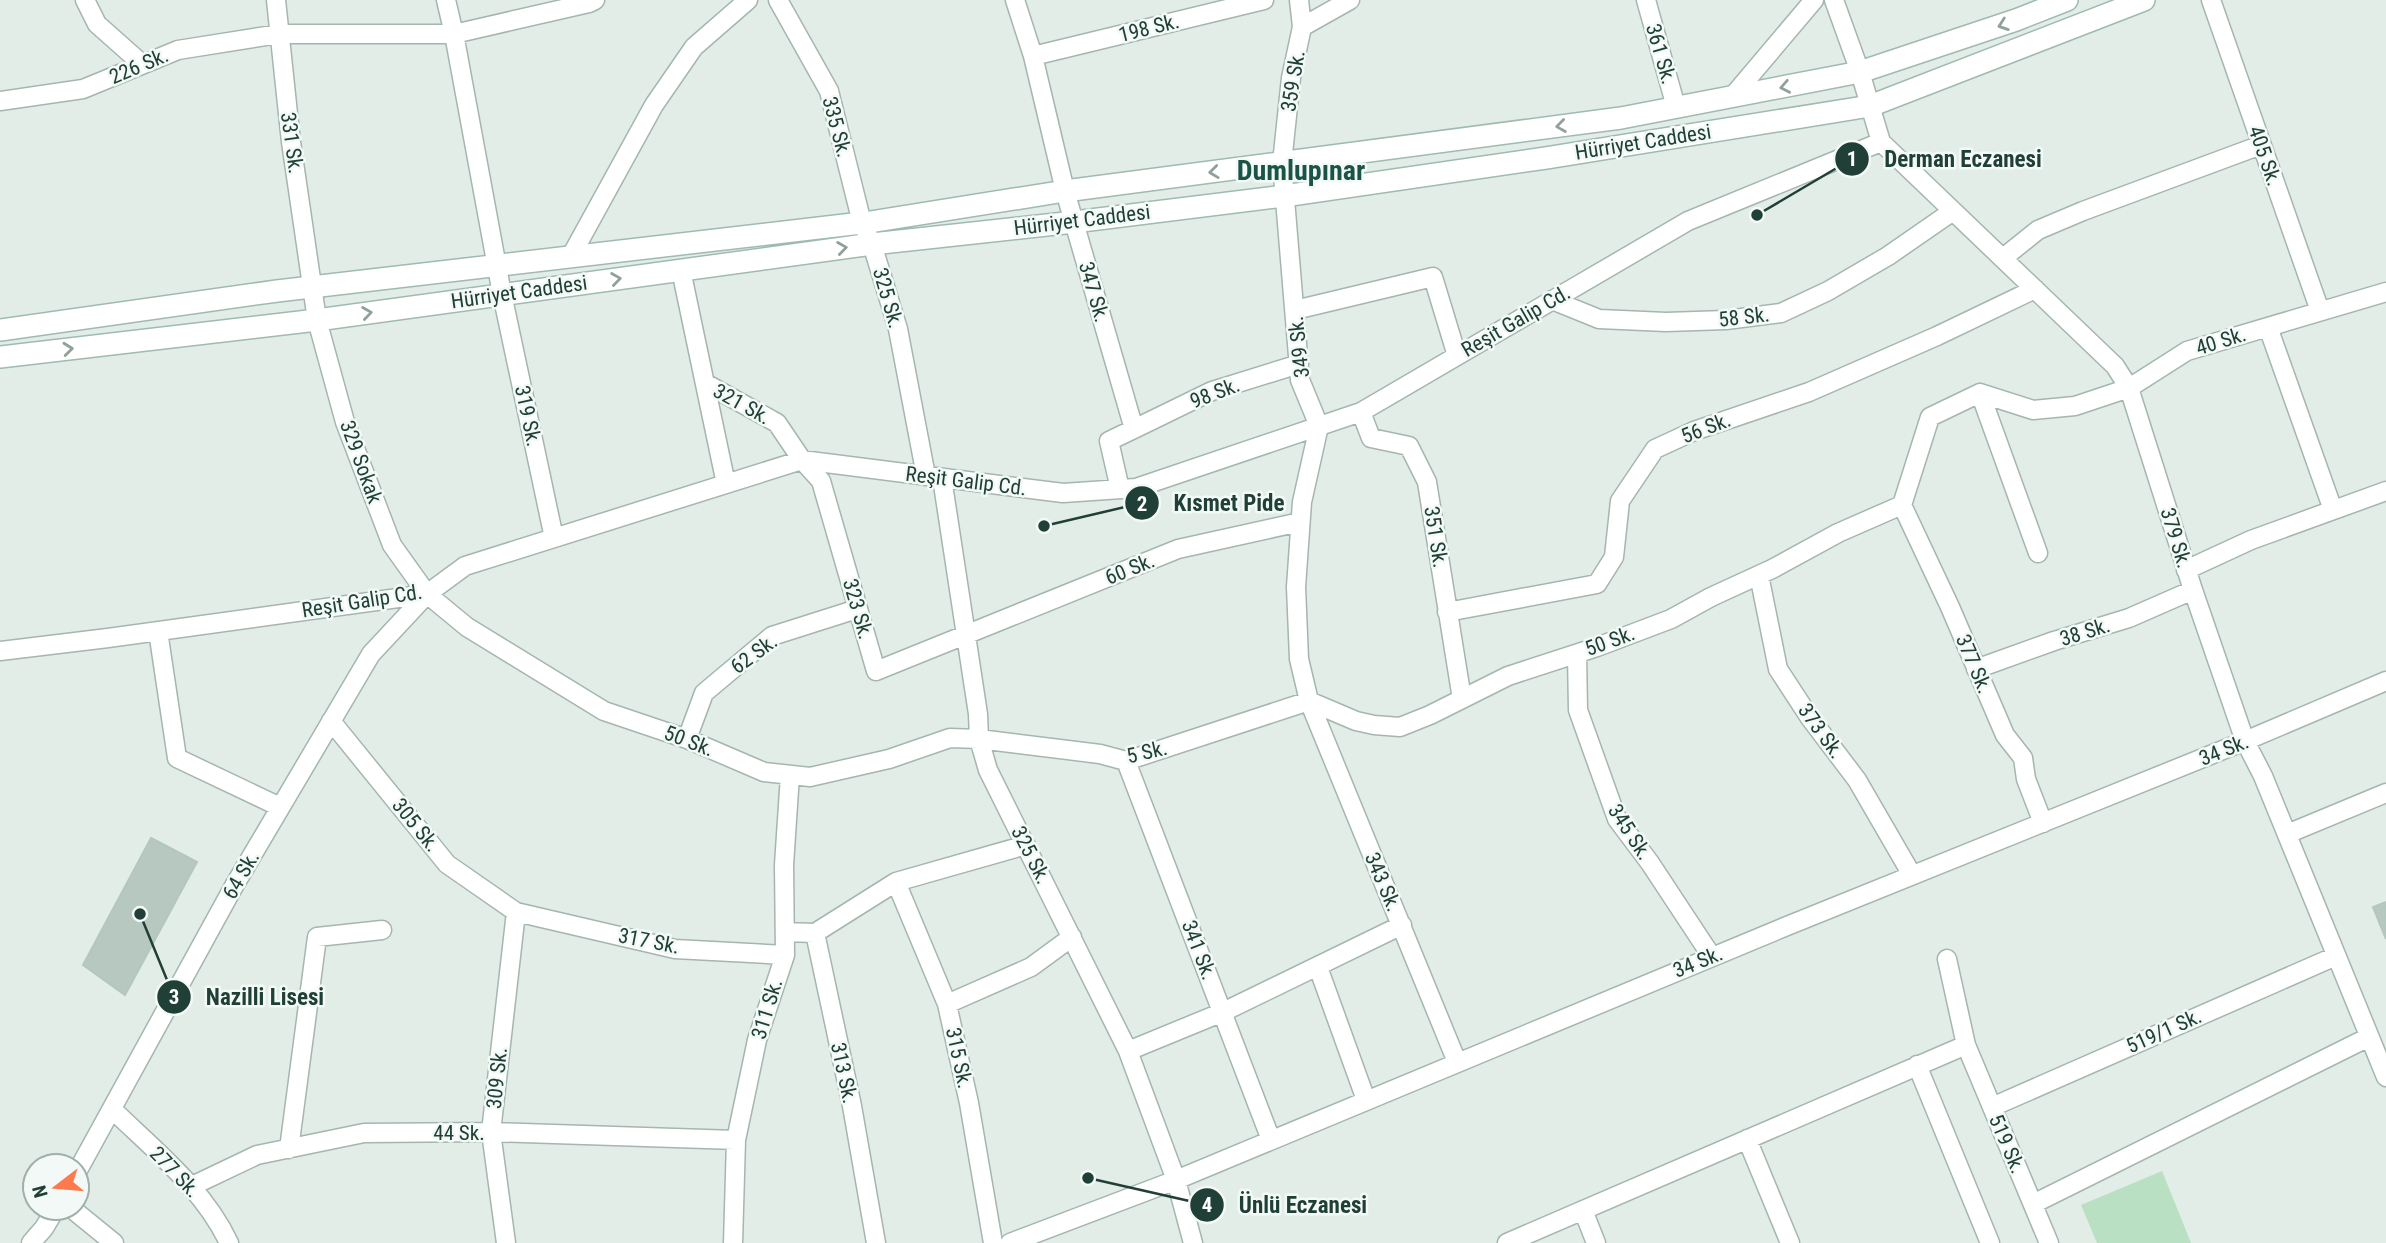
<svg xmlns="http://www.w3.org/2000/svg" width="2386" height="1243" font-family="'Roboto Condensed',sans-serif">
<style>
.green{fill:#b9e0c3}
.building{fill:#b7c8c1;stroke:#b3c7bf;stroke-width:2}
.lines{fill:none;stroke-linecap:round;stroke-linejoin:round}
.street-casing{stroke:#a4b6af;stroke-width:21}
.secondary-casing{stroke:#9fbab0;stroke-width:24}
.street{stroke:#fff;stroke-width:18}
.secondary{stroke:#fff;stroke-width:21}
.oneway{stroke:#90a09b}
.labels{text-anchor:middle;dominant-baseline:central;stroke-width:5;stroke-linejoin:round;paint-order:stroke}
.street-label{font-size:21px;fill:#204037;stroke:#f3f9f6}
.district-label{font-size:28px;font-weight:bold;fill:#1a5446;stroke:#f3f9f6}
.leader{fill:none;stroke:#204037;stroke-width:2.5}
.callout-dot{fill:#204037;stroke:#f3f9f6;stroke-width:2.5}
.mark-label{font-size:21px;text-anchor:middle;font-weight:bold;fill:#fff}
.callout-label{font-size:23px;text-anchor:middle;font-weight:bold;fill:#204037;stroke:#f3f9f6;stroke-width:5;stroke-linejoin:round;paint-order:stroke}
</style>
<rect width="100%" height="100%" fill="#e2ede8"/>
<path class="green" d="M2162,1171L2191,1243H2097L2081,1205Z"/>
<path class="building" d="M151,838L197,862L125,995L83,965Z
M2386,902V939L2373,907Z"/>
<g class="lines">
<defs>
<path id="street" d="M85,0L97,24L142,64
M276,0L291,142L317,320L345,422L392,545L427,594L467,627L604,711L687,739L764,772L810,777L889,759L950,738L979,739L1100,754L1126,761L1309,701
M446,0L454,34L502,294L554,538
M778,0L829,91L862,223L872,244L898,329L926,476
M1015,0L1033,56L1065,191L1134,429L1109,441L1120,489
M1299,0L1302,27L1291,78L1282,163L1300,380L1319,426L1302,502L1296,587L1299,659L1309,701L1457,1062
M1646,0L1676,107
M1834,0L1860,72L1881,142L2115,366L2129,388L2193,590L2245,741L2263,776L2386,1077
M2211,0L2320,311
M1302,27L1350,0
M1033,56L1264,0
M1732,97L1814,0
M0,101L83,89L178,50L279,34H454L589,3L595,0
M571,256L654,105L694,47L748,0
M2003,258L2038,230L2083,211L2261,145
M681,270L726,484
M1552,300L1599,319L1666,322L1726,320L1781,313L1828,291L1888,256L1953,211
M1295,310L1433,277L1457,356
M2268,327L2333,510
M705,383L777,423L802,460L821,481L876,671L1178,549L1300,522
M1980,393L2038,553
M1361,412L1371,438L1409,446L1427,482L1462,699
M1134,429L1212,391L1299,364
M942,478L978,714L979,739L988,770L1128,1051L1176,1180L1193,1243
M1902,505L1930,417L1980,393L2033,410L2075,406L2129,388L2187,351L2386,292
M1902,505L1950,607L2005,735L2023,758L2026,779L2043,823
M2186,570L2251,540L2386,491
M1759,575L1778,669L1810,718L1857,780L1912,875
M1447,612L1597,584L1614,557L1620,501L1655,449L1694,431L1809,392L1937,336L2035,289
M158,631L177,758L280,807
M0,651L108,638L427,594L465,566L802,460L1063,493L1136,488L1361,412L1688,221L1881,142
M1577,654L1578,710L1617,819L1650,863L1712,957
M1976,669L2054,641L2129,618L2193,590
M1309,701L1356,721L1374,725L1400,727L1430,715L1508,676L1597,647L1671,619L1711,597L1772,569L1838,533L1902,505
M331,721L447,864L516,912L675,949L785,955
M687,739L704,693L772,636L857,609
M1126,761L1271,1140
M2287,834L2386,793
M896,882L947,1004L969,1103L993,1243
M785,932L815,933L852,1106L876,1243
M815,933L896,882L1026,845
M1947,959L1966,1045L2049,1243
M1318,967L1366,1100
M947,1004L1031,967L1072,937
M1128,1051L1223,1012L1402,925
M1917,1065L1990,1243
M1992,1107L2336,956
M112,1109C154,1150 204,1189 229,1243
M1747,1139L1790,1243
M289,1149L317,937L382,930
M77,1172L234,886L371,654L427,594
M192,1186L257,1155L364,1133L491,1132L736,1140
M2033,1204L2369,1037
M71,1208L114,1243
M1583,1210L1596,1243
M31,1243L44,1228L56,1208
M506,1243L491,1132L516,912
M733,1243L736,1140L757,1040L785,955L784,865L790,775
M1010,1243L1176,1180L1787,926L2245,741L2386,681
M1507,1243L1966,1045"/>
<path id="secondary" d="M0,330L277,291L870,222L1065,191L1621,118L1860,72L2016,20L2067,0
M0,357L317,320L872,244L1074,222L1284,196L1546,158L1870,106L2144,0"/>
</defs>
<use href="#street" class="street-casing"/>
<use href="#secondary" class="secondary-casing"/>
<use href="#street" class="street"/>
<use href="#secondary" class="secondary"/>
</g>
<defs><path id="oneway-chevron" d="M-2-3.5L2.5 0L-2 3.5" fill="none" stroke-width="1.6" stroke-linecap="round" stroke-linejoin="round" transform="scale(1.75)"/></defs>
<g class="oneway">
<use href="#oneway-chevron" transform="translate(2003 25) rotate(161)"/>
<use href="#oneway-chevron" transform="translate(1785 87) rotate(169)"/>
<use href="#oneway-chevron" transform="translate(1561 126) rotate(172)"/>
<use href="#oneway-chevron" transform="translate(1214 172) rotate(173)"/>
<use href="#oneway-chevron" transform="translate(842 248) rotate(-8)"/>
<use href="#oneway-chevron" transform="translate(616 279) rotate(-8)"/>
<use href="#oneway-chevron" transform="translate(367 313) rotate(-8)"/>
<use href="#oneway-chevron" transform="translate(68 349) rotate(-6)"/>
</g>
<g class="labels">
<g class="street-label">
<text transform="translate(1149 28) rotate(-14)">198 Sk.</text>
<text transform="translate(1661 54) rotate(74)">361 Sk.</text>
<text transform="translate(139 66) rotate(-23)">226 Sk.</text>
<text transform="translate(1293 81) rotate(-81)">359 Sk.</text>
<text transform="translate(837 127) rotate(75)">335 Sk.</text>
<text transform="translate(1643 142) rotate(-9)">Hürriyet Caddesi</text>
<text transform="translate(292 143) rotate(82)">331 Sk.</text>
<text transform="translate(2265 156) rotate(71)">405 Sk.</text>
<text transform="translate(1082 220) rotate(-7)">Hürriyet Caddesi</text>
<text transform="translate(519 292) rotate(-8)">Hürriyet Caddesi</text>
<text transform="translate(1094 292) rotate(74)">347 Sk.</text>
<text transform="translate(888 298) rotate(74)">325 Sk.</text>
<text transform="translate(1744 317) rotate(-6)">58 Sk.</text>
<text transform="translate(1516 321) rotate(-30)">Reşit Galip Cd.</text>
<text transform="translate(2221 341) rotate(-17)">40 Sk.</text>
<text transform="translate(1299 347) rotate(-96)">349 Sk.</text>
<text transform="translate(1215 393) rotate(-21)">98 Sk.</text>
<text transform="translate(742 404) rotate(29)">321 Sk.</text>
<text transform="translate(528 416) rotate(78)">319 Sk.</text>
<text transform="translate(1706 428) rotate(-21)">56 Sk.</text>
<text transform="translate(361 462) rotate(70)">329 Sokak</text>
<text transform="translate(966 481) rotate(7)">Reşit Galip Cd.</text>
<text transform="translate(1436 537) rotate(81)">351 Sk.</text>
<text transform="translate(2176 538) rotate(73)">379 Sk.</text>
<text transform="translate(1130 569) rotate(-22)">60 Sk.</text>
<text transform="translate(362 601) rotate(-9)">Reşit Galip Cd.</text>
<text transform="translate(858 609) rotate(74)">323 Sk.</text>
<text transform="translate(2085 632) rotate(-17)">38 Sk.</text>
<text transform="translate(1610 641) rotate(-20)">50 Sk.</text>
<text transform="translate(754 654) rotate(-36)">62 Sk.</text>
<text transform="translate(1974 664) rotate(67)">377 Sk.</text>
<text transform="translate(1821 731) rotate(54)">373 Sk.</text>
<text transform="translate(689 741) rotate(21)">50 Sk.</text>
<text transform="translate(2224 750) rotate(-22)">34 Sk.</text>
<text transform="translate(1147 752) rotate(-13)">5 Sk.</text>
<text transform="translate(416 825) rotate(51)">305 Sk.</text>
<text transform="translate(1630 832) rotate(57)">345 Sk.</text>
<text transform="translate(1031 855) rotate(63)">325 Sk.</text>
<text transform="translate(241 875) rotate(-60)">64 Sk.</text>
<text transform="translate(1383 882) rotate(67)">343 Sk.</text>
<text transform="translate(649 941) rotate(11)">317 Sk.</text>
<text transform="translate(1199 950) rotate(69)">341 Sk.</text>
<text transform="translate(1698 962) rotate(-22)">34 Sk.</text>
<text transform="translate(767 1009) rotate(-73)">311 Sk.</text>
<text transform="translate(2164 1031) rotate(-24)">519/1 Sk.</text>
<text transform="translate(959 1058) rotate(78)">315 Sk.</text>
<text transform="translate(844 1073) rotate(78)">313 Sk.</text>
<text transform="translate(497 1078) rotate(-84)">309 Sk.</text>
<text x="459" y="1133">44 Sk.</text>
<text transform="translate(2007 1144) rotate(67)">519 Sk.</text>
<text transform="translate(175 1172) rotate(46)">277 Sk.</text>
</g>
<g class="district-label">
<text x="1301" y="170">Dumlupınar</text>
</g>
</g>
<path class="leader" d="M1757 215L1852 159M1044 526L1142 503M140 914L174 997M1088 1178L1207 1205"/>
<g class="callout-dot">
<circle cx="1757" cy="215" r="7"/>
<circle cx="1044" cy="526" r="7"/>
<circle cx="140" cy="914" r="7"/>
<circle cx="1088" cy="1178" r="7"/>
<circle cx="1852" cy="159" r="18"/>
<circle cx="1142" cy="503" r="18"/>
<circle cx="174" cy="997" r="18"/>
<circle cx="1207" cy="1205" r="18"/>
</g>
<g class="mark-label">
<text x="1852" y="166">1</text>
<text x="1142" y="511">2</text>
<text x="174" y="1004">3</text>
<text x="1207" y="1212">4</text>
</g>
<g class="callout-label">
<text x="1963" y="167">Derman Eczanesi</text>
<text x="1229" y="511">Kısmet Pide</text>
<text x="265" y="1005">Nazilli Lisesi</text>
<text x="1303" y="1213">Ünlü Eczanesi</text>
</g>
<g transform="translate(56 1187) rotate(254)"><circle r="33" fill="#f3f9f6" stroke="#9fafaa" stroke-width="2"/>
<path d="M0-5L12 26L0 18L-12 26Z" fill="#fd7a50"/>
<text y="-10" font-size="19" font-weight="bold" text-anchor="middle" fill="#204037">N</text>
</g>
</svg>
